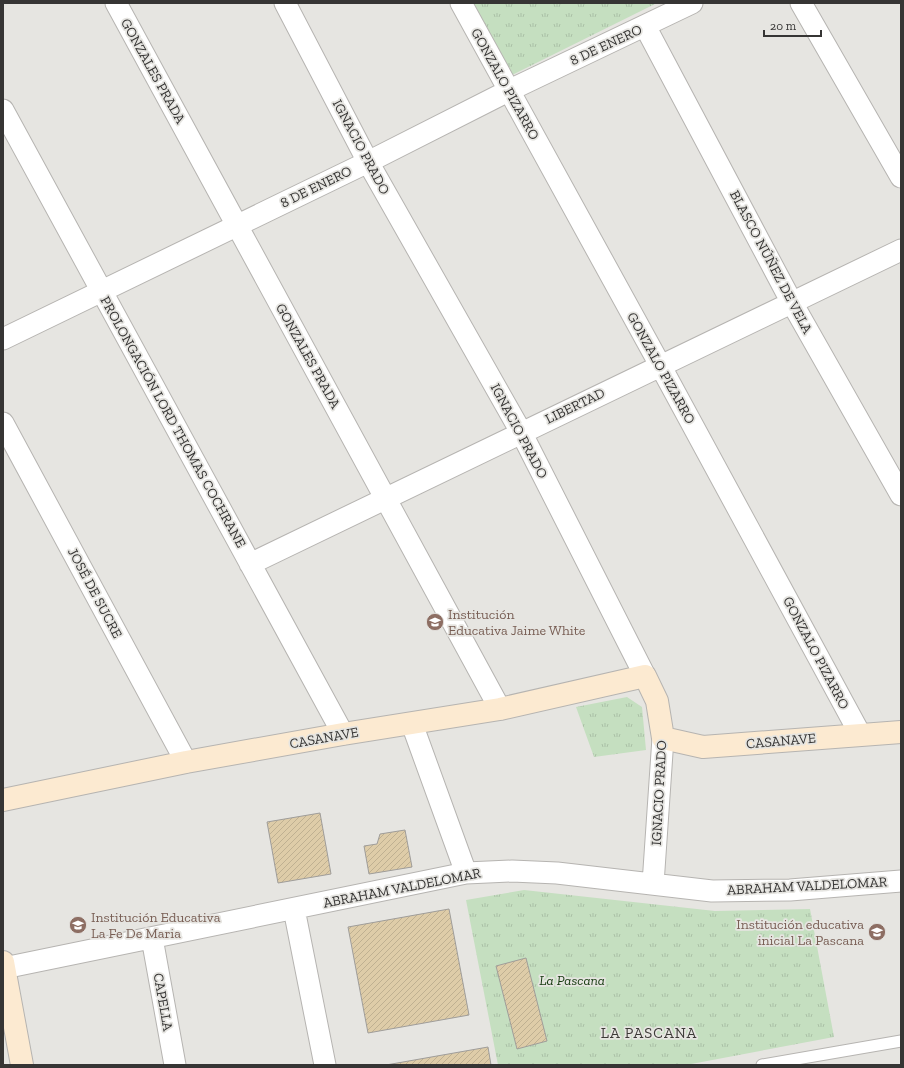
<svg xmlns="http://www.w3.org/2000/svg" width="904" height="1068" font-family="'Zilla Slab',serif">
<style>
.park{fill:url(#park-tufts)}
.building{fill:url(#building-hatch);stroke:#9f9d9a}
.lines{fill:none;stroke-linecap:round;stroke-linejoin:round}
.lane-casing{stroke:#b6b4b1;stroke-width:13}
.street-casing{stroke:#b6b4b1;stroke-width:23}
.secondary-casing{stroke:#b6b4b1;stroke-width:24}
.lane{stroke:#fff;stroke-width:11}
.street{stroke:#fff;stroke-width:21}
.secondary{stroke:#fcead1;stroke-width:22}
.labels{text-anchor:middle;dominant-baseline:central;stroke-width:3.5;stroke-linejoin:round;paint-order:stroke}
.street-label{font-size:14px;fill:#363534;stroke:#e6e5e1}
.education-label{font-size:14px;fill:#785e54;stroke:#e6e5e1;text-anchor:start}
.park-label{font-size:14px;font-style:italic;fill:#14380d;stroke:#e6e5e1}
.neighbourhood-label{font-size:15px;letter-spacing:1px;fill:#3c3a37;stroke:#e6e5e1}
</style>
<defs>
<pattern id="park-tufts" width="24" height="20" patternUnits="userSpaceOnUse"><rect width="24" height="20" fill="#c5dfc0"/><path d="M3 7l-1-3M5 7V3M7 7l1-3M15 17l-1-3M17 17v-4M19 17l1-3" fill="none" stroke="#aac0a6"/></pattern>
<pattern id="building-hatch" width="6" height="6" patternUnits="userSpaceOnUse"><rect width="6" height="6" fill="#decca8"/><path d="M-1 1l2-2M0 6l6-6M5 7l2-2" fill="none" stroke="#bfb091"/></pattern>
</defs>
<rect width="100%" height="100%" fill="#e6e5e1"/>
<path class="park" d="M471,3H657L510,76Z
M627,697L642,707L646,750L594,757L576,707Z
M524,890L715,911L810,909L834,1037L686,1065H498L466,900Z"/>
<path class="building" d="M320,813L331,874L278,883L267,822Z
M405,830L412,867L369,874L364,846L377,844L380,834Z
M449,909L469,1015L368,1033L348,927Z
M526,958L547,1041L517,1049L496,966Z
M488,1047L491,1065H386Z"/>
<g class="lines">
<defs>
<path id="lane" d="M762,1065L901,1041"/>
<path id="street" d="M116,3L500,709
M285,3L368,162L521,432L645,676
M461,3L660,365L860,734
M801,3L901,177
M645,26L791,301L901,495
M3,110L343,734
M3,339L368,162L508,91L692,3
M3,423L186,762
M250,564L901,250
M412,724L466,873
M653,884L663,738
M294,909L325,1065
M152,938L175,1065
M4,968L466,873L512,871L557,873L712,891L790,890L901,881"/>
<path id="secondary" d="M3,800L186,762L343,734L500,709L645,676L657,701L663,738L703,747L901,732
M3,962L22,1065"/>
</defs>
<use href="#lane" class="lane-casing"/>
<use href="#street" class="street-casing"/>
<use href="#secondary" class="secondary-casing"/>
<use href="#lane" class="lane"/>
<use href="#street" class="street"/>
<use href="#secondary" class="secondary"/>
</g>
<defs>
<symbol id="school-disc" viewBox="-11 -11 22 22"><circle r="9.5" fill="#8d6e63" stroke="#e6e5e1"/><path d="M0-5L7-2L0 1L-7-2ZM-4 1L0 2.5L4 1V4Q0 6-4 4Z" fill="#fff"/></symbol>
</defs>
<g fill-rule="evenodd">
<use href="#school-disc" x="425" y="612" width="20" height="20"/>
<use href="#school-disc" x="68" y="915" width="20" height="20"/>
<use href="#school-disc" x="867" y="922" width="20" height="20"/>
</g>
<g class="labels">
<g class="street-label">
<text transform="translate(606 45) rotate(-25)">8 DE ENERO</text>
<text transform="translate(153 71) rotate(61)">GONZALES PRADA</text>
<text transform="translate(505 84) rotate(61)">GONZALO PIZARRO</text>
<text transform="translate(361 147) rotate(62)">IGNACIO PRADO</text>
<text transform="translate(316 187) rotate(-26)">8 DE ENERO</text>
<text transform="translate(771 262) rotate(62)">BLASCO NÚÑEZ DE VELA</text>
<text transform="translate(308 356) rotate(61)">GONZALES PRADA</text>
<text transform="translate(661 368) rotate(61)">GONZALO PIZARRO</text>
<text transform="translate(575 406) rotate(-26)">LIBERTAD</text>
<text transform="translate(173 422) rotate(61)">PROLONGACIÓN LORD THOMAS COCHRANE</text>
<text transform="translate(519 431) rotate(62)">IGNACIO PRADO</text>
<text transform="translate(95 593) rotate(62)">JOSÉ DE SUCRE</text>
<text transform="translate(816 653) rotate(62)">GONZALO PIZARRO</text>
<text transform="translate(324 738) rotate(-10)">CASANAVE</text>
<text transform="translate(781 741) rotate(-5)">CASANAVE</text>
<text transform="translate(659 793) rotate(-87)">IGNACIO PRADO</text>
<text transform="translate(807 886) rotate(-3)">ABRAHAM VALDELOMAR</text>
<text transform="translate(402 888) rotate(-11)">ABRAHAM VALDELOMAR</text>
<text transform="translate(163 1002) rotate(80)">CAPELLA</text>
</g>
<g class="education-label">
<text x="448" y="614">Institución<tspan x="448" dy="16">Educativa Jaime White</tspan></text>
<text x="91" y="917">Institución Educativa<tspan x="91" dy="16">La Fe De Maria</tspan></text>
<text x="864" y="924" text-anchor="end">Institución educativa<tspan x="864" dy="16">inicial La Pascana</tspan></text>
</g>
<g class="park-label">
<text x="572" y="980">La Pascana</text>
</g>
<g class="neighbourhood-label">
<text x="649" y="1033">LA PASCANA</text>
</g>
</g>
<rect width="904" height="1068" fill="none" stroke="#363534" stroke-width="8"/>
<path d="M764 30v6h57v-6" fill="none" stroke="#363534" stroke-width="2"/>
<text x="770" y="30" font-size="12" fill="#363534" stroke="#e6e5e1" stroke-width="3" paint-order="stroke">20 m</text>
</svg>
